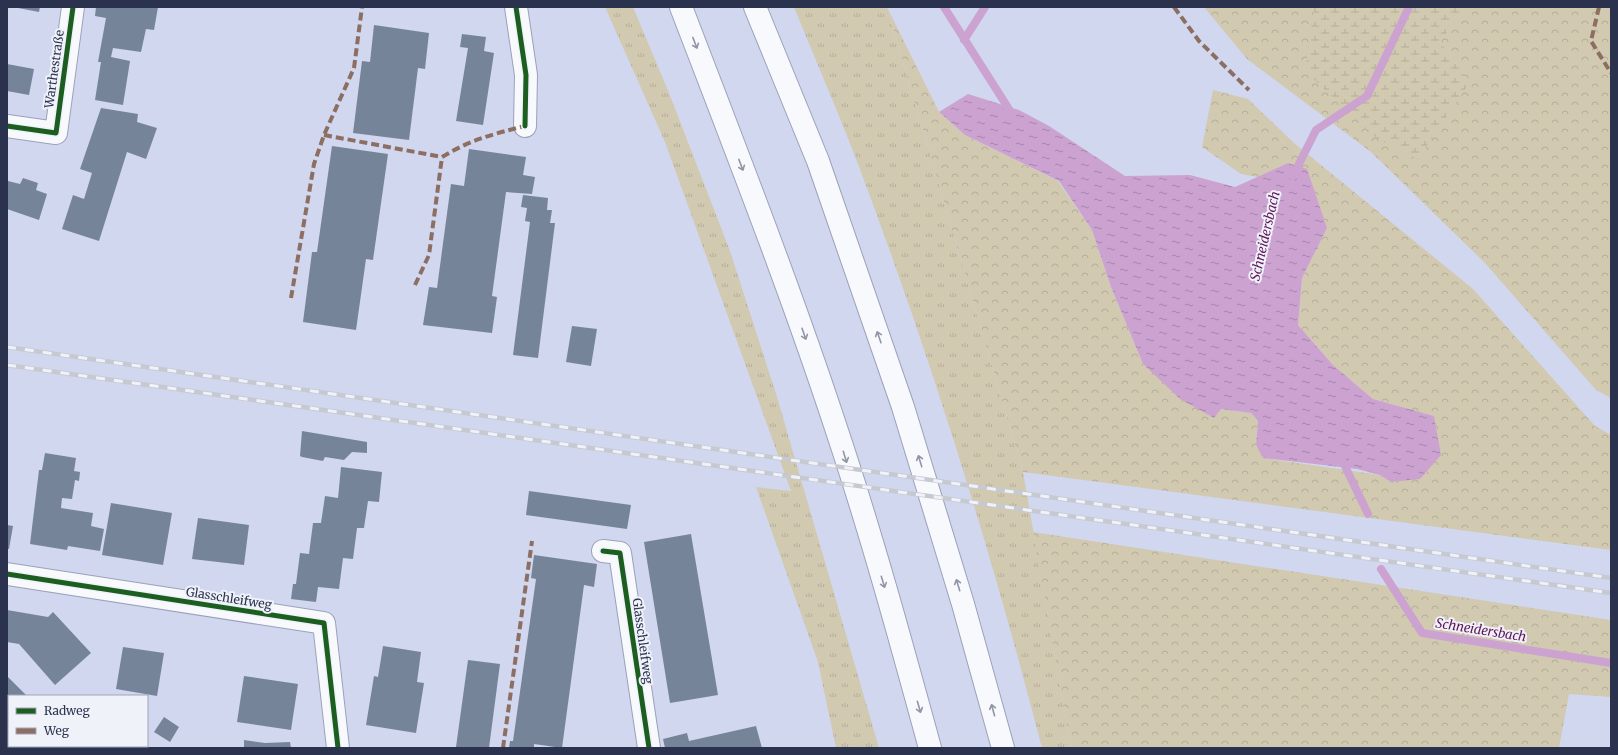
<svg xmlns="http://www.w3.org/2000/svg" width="1618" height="755" font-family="Merriweather,serif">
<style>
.grass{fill:url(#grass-tufts)}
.forest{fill:url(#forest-crowns)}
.wetland{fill:url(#wetland-marsh)}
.water{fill:url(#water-ripples)}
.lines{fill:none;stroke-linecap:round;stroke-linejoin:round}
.stream{stroke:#cca3d0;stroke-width:8}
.building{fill:#76849a}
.minor-casing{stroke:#9ba1b9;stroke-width:24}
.highway-casing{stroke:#9ba1b9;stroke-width:24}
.minor{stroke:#f8f9fd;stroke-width:22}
.highway{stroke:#f8f9fd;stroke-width:22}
.rail-casing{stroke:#c7c9d0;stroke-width:4.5}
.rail{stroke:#f0f2fa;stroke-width:3;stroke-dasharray:9;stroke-linecap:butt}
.quiet{stroke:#8d6e63;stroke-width:4;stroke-dasharray:8 4;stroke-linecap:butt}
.cycleway-casing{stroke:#f0f2fa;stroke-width:8}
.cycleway{stroke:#1b5e20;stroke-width:5}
.oneway{stroke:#9196a6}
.labels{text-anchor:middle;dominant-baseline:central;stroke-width:4;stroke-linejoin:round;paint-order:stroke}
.street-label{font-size:12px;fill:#2a324e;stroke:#f0f2fa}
.water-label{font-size:13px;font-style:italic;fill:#601659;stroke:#f0f2fa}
</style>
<defs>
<pattern id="grass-tufts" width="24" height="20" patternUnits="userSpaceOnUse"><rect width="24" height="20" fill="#d2c9b1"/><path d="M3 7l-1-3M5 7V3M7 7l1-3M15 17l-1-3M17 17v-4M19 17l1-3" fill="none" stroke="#b4ad9a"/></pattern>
<pattern id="forest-crowns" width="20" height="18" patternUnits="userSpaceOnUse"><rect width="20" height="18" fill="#d2c9b1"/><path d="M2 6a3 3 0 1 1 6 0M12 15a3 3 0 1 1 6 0" fill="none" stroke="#b4ad9a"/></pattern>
<pattern id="wetland-marsh" width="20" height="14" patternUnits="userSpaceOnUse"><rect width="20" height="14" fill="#d2c9b1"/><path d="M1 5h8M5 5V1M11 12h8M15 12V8" fill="none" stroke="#b4ad9a"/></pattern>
<pattern id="water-ripples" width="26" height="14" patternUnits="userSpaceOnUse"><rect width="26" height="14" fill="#cca3d0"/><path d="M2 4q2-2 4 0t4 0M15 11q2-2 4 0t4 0" fill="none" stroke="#a685ab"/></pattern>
</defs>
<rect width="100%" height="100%" fill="#d0d7ef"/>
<path class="grass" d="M605,7H633L669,93L730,251L777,397L879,748H836L818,662L756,487L791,491L665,142Z
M794,7H887L1023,472L1071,748H1042C991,550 930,355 858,164C838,111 815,59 794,7Z"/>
<path class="forest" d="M887,7L939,112L965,135L1058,181L1092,230L1111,287L1143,364L1220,409L1251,413L1258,421L1256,445L1264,458L1380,475L1392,482L1433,416L1373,399L1333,365L1298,325L1302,278L1327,228L1288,163L1258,177L1241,174L1202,147L1213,90L1248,99L1294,143L1473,289L1595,426L1611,435V550L1023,472Z
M1204,7H1611V398L1596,390L1485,263L1371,152L1247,59Z
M1033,532L1611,620V697L1569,694L1559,748H1071Z"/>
<path class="wetland" d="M1314,7H1464L1440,42L1470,82L1418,159L1376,138L1305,71Z"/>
<path class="water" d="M968,94L1019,110L1049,126L1125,176L1190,175L1235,187L1288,163L1307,169L1327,228L1302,278L1298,325L1333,365L1373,399L1434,416L1441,455L1420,479L1391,482L1380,475L1357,469L1263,458L1256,445L1258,421L1251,413L1221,409L1214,418L1180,399L1143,364L1111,287L1092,230L1059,181L965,135L939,112Z"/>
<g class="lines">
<path class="stream" d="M944,7L1012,114
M964,40L985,7
M1293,176L1316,130L1367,96L1409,7
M1341,458L1368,514
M1381,569L1422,633L1611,663"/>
</g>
<path class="building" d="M13,7H40L39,12Z
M96,7H158L154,30L146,29L141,52L113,48L111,57L130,61L123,105L95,100L101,62H98L106,18L95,16Z
M374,25L429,33L425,69L418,68L409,140L353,133L362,61L370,62Z
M462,34L486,37L484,51L494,53L483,125L456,121L468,48L460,47Z
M7,64L34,69L29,95L7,91Z
M101,108L138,114L137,122L157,128L146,159L127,152L99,241L62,229L73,195L84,199L92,173L80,169Z
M332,146L388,154L373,260L366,259L356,330L303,322L312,252H317Z
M469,149L526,157L523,175L535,177L532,194L506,192L492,296L497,297L492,333L423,325L429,287L437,288L451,184L464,186Z
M23,178L38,183L36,190L47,194L39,220L7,209L8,181L20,184Z
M523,195L548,198L547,210H552L550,223H555L538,358L513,355L530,222L525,221L527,208L521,207Z
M572,326L597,329L591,366L566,362Z
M302,431L367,442V453L352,452L344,460L325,457L323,461L302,457L300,456Z
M45,453L76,458L74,471L80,472L79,481L75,480L72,499L62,498L61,508L93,513L91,526L104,529L100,551L68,546L67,550L30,544L39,470H42Z
M341,467L382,472L379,502L368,501L364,528H357L353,559L343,558L339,589L318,587L316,602L291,599L293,584H296L300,553L309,554L313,523H321L325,496L338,498Z
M529,491L631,505L627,529L526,515Z
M111,503L172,513L163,565L102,555Z
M198,518L249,525L244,565L192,559Z
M7,525L13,526L9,549H7Z
M691,534L718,695L670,703L644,542Z
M534,555L597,564L594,587L584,585L562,748L534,744V748H509L510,741H513L536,579L531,578Z
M7,610L48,617L53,612L91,653L55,685L19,644L7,642Z
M383,646L421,652L417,682L424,683L416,733L366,725L374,676L378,677Z
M123,647L164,653L157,696L116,689Z
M468,660L500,664L489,748L456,747Z
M7,676L27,696H9V743L7,741Z
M244,676L298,684L291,730L237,722Z
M164,717L179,727L170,742L154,732Z
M756,726L762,748H665L663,739L687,733L689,741Z
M244,740L265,743L290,742L291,748H244Z"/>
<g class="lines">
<defs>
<path id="minor" d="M516,7L526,75L525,126
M7,126L56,133L73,7
M603,551L620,553L649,748
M7,574L324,623L338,748"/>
<path id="highway" d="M681,7C735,148 790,288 837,431C872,536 901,642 930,748
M755,7L818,161L903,407L963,604L1003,748"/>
</defs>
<use href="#minor" class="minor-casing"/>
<use href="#highway" class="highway-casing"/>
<use href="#minor" class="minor"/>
<use href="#highway" class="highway"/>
<defs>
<path id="rail" d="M7,347L1611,578
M7,365L1611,593"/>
</defs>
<use href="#rail" class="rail-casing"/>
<use href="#rail" class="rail"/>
<path class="quiet" d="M1174,7L1199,41L1249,90
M1599,7L1591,41L1611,73
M324,135L442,157
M415,285L429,255L442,157C470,140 493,134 525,126
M291,298L314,164L324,135L354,68L362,7
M503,748L532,541"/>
<defs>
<path id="cycleway" d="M516,7L526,75L525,126
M7,126L56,133L73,7
M603,551L620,553L649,748
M7,574L324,623L338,748"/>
</defs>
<use href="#cycleway" class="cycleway-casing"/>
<use href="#cycleway" class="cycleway"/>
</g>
<defs><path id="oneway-shaft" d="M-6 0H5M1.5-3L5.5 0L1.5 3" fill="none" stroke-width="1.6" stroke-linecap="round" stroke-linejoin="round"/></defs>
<g class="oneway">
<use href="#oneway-shaft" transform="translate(695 43) rotate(69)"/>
<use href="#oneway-shaft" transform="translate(741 165) rotate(69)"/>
<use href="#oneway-shaft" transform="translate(804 334) rotate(71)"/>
<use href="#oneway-shaft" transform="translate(879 337) rotate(-109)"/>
<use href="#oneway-shaft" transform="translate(845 457) rotate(73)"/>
<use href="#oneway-shaft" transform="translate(920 461) rotate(-107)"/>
<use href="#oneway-shaft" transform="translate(883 582) rotate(73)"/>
<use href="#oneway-shaft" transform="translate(958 585) rotate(-107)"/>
<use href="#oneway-shaft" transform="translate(919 707) rotate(74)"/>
<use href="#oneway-shaft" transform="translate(993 710) rotate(-105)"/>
</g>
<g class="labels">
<g class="street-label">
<text transform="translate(54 69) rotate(-82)">Warthestraße</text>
<text transform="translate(229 598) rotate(9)">Glasschleifweg</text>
<text transform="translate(643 641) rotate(82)">Glasschleifweg</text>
</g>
<g class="water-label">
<text transform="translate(1265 236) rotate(-77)">Schneidersbach</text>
<text transform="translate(1481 630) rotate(9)">Schneidersbach</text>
</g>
</g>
<rect width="1618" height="755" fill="none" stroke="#2a324e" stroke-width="16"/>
<rect x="8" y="695" width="140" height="52" fill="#f0f2fa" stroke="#a1a5b5"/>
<rect x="16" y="708" width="20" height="6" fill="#1b5e20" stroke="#a1a5b5"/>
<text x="44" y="715" font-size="12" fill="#2a324e">Radweg</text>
<rect x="16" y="728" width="20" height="6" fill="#8d6e63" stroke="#a1a5b5"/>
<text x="44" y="735" font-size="12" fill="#2a324e">Weg</text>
</svg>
